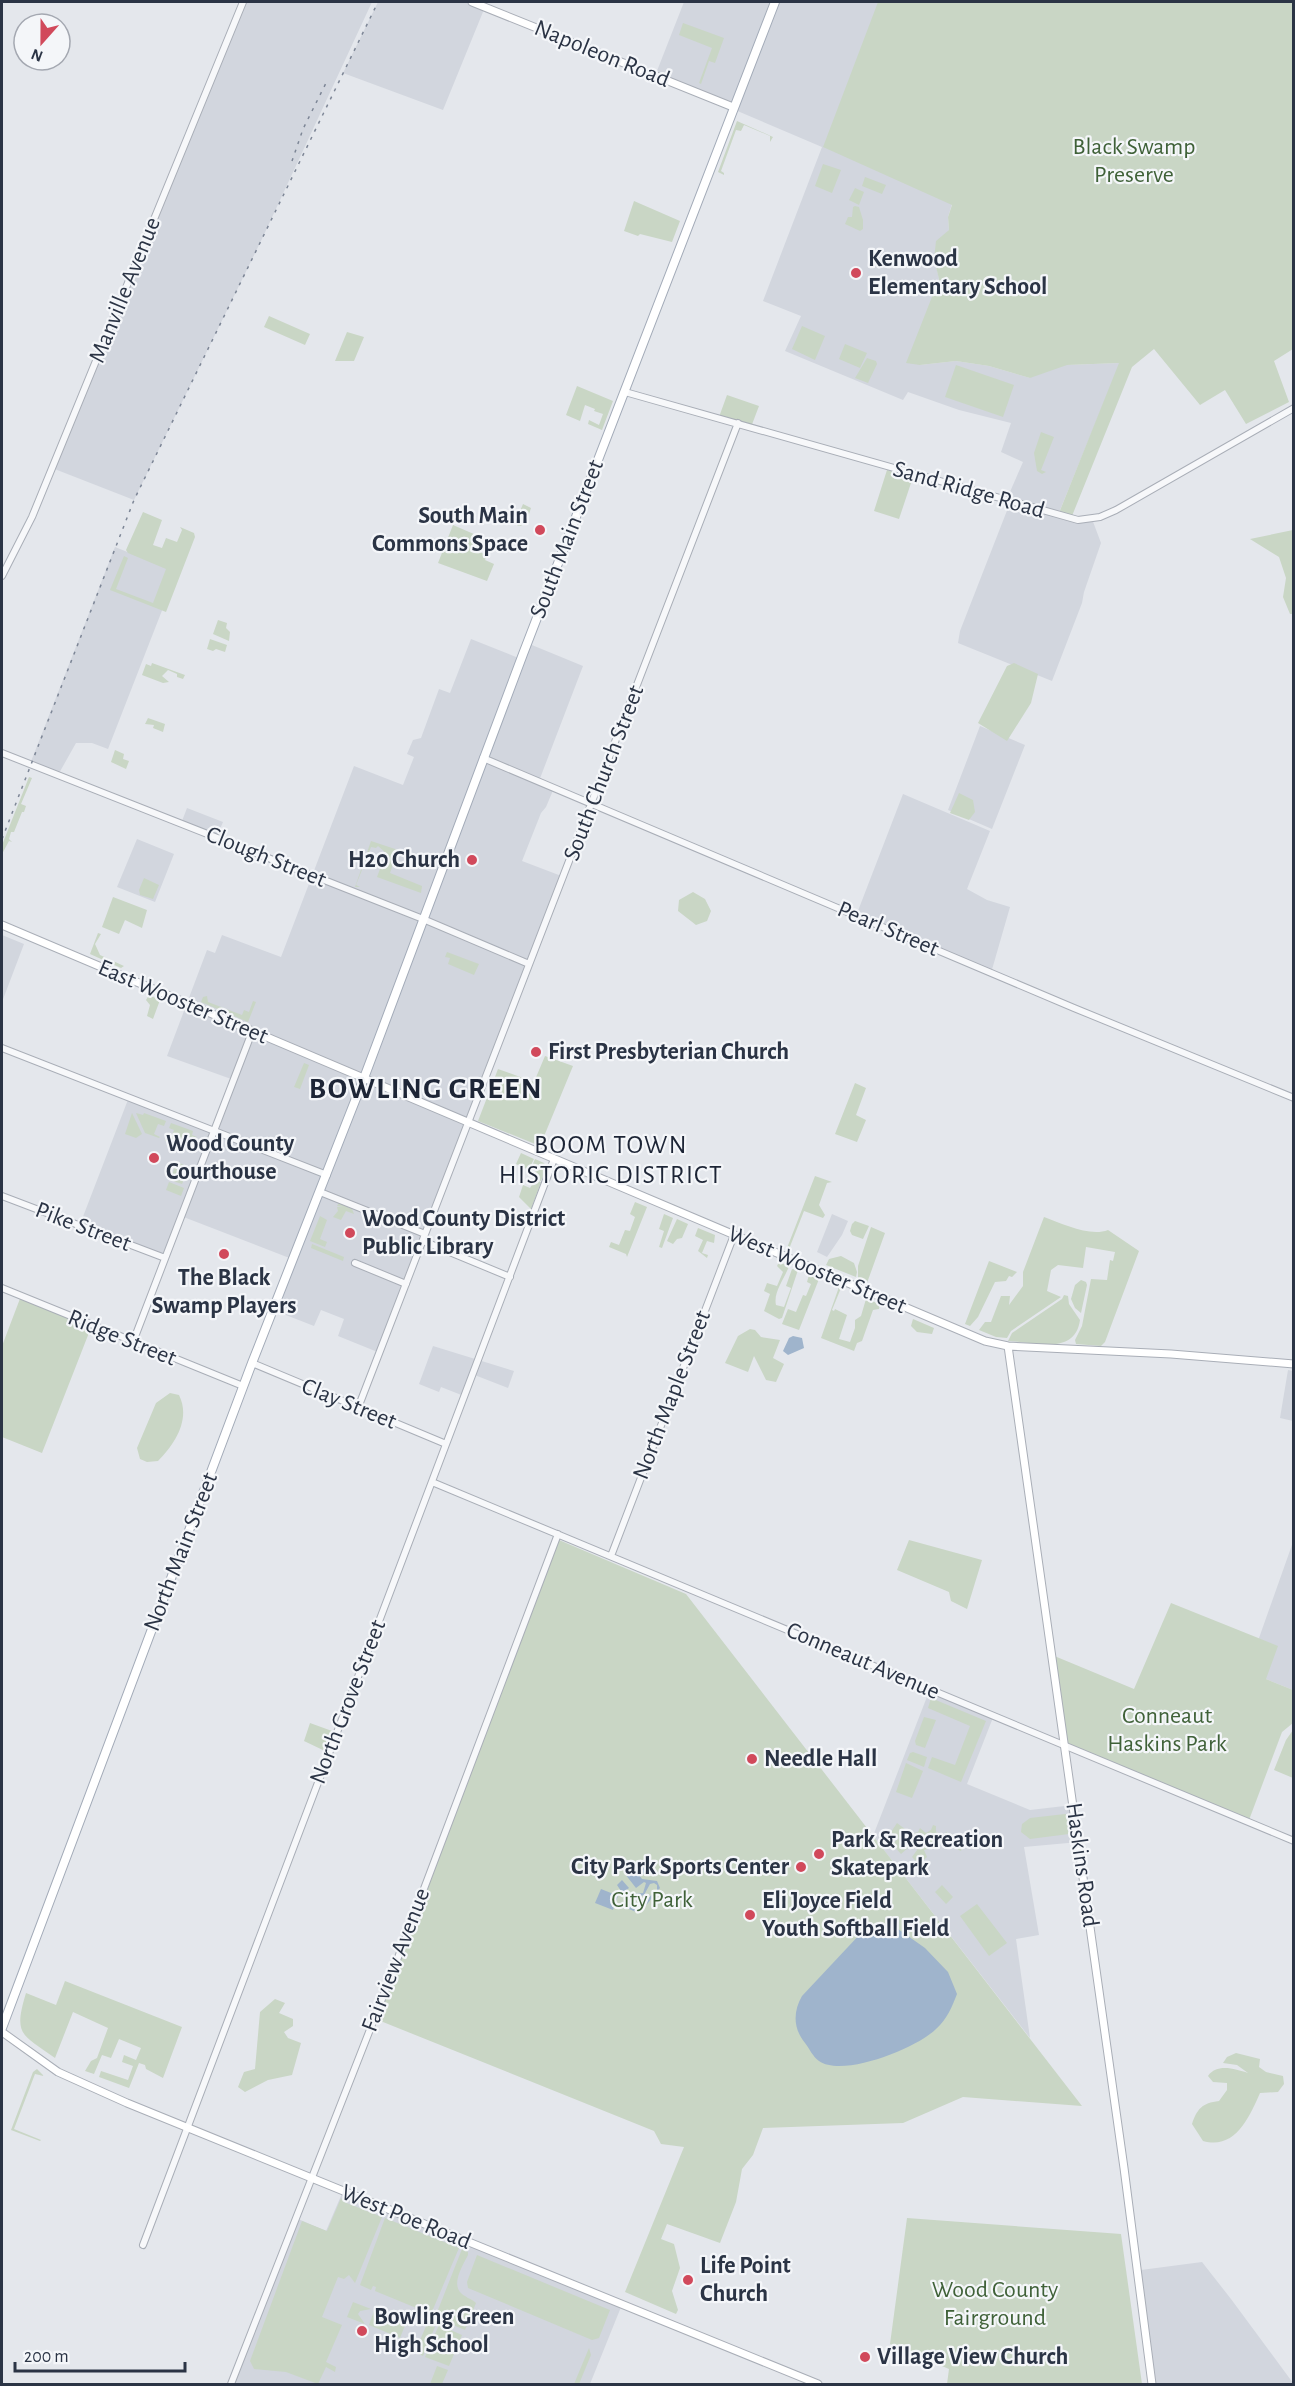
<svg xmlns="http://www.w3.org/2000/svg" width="1295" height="2386" font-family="'Alegreya Sans',sans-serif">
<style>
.built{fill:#d2d6de}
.green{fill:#c9d6c5}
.water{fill:#9fb4cc;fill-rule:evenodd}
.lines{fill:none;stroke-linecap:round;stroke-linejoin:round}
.tertiary-casing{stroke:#a9aeb7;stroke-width:8}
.secondary-casing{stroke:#a9aeb7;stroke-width:9}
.primary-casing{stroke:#a3abb8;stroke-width:10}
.tertiary{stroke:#f7f8fa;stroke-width:6}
.secondary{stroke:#fff;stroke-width:7}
.primary{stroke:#fff;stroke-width:8}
.rail{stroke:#7d8696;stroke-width:1.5;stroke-dasharray:3 6;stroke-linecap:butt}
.poi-dot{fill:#d1495b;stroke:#f4f6f9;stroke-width:2}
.labels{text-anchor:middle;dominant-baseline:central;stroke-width:4.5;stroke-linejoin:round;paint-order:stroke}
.street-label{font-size:24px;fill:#2b3445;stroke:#f4f6f9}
.park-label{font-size:24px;fill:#3f6138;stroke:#f4f6f9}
.poi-label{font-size:24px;font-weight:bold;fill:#2b3445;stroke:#f4f6f9;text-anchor:start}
.neighbourhood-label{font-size:26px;letter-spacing:1.5px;fill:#1d2536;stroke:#f4f6f9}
.district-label{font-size:30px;font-weight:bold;letter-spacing:1.5px;fill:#1d2536;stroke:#f4f6f9}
</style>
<rect width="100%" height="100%" fill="#e4e7ec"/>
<path class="built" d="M243,2H372L261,241L134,500L52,468Z
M378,2H472L485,7L443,110L343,73Z
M684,2H878L952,204L948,217L949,230L934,259L939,278L934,294L920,365L956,361L989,366L1030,378L1082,261L1068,365L1120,363L1058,515L1092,519L1101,543L1084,592L1082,603L1052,681L958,643L960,631L1008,508L1014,503L1006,501L1023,462L1001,452L1011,423L959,410L908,392L903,400L785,351L801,316L763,301L822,147L655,76Z
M115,547L177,572L108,749L92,743H76L58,775L30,764Z
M471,639L521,659L527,643L583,666L539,781L554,788L546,807L541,813L522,861L564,877L380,1353L338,1336L344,1319L321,1310L314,1326L273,1310L292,1259L181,1216L165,1258L79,1227L129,1097L213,1130L234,1080L167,1056L207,950L215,953L222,935L281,957L354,766L403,785L414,757L407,754L413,740L421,738L439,689L450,693Z
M980,726L1025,745L992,829L948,810Z
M903,794L990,831L967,889L987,900L1010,907L991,973L856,916Z
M187,808L223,822L218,834L182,821Z
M137,839L174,854L155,902L117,887Z
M2,935L24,944L2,1002Z
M832,1214L848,1221L842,1235L827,1257L817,1252Z
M433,1346L514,1371L508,1388L472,1374L464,1396L441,1387L439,1392L419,1384Z
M1288,1370L1293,1371V1421L1280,1418Z
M1293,1542V1690L1266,1679L1259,1638Z
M930,1689L994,1715L967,1784L1030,1810L1073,1805L1079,1842L1024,1847L1039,1935L1016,1939L1030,2038L873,1836Z
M343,2191L621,2307L590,2384H231L296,2218L326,2231Z
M1202,2262L1231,2299L1293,2383L1287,2384H1156L1141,2270Z"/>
<path class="green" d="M878,2H1293V349L1274,361L1289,402L1246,424L1225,390L1200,405L1154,349L1132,367L1072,516L1059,513L1119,363L1067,365L1030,378L989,366L956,361L920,365L906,363L939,279L934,259L936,241L949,230L948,217L952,205L823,147Z
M683,23L724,38L715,63L709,61L701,84L699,83L712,48L679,35Z
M737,121L773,137L770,142V136L744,125L741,131L736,130L721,171L724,173V175L718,172Z
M823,164L841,170L832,193L815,186Z
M865,177L886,185L882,194L862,186Z
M855,188L864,192L859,205L849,200Z
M634,201L680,221L672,242L640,234L638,236L624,231Z
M855,206L859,207L863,220V229L860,231L845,224L848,217H852L853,207Z
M269,316L310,334L305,345L264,327Z
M802,326L825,336L815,360L792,349Z
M347,332L364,337L354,361H335Z
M845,344L867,353L860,368L839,359Z
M867,358L876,361L877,364L868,383L855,378Z
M956,365L1014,385L1003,417L945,397Z
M577,386L613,401L602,430L588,424L589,420L599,425L603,414L594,411L595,409L585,405L580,421L566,415Z
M727,395L759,406L751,427L719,417Z
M1041,432L1054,437L1041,470L1046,472L1042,474L1037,471L1034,453Z
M887,470L911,477L912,480L899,519L874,511Z
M523,504L531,508L528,517L521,526H518L515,523Z
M143,512L162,520L153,545L162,548L166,538L177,542L182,530L180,527L194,533L195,537L166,612L110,590L124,556L128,558L116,589L153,603L166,569L128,553L126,550Z
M453,525L483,538L477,551L487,555L485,560L494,564L487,581L438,563Z
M1293,530H1294L1293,614H1290L1283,597L1286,578L1279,557L1250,539Z
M218,620L227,623L226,628L230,632L229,641L213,634Z
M210,639L227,645L225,652L216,649L213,651L207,649Z
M152,663L185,675L183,679L177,677V674L168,670L162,676L169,682L163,683L142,675L146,664L151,666Z
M1014,663L1038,674L1031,703L1007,741L978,723L1007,666Z
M148,718L165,724L163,732L153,728L154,725L145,724Z
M115,750L124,754L123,759L129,761L126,769L111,762Z
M29,777L32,778L21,804L26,806L24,812H22L14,832H11L9,839L12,842L9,841L2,854V845Z
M959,793L973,800L975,812L969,820L950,813Z
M371,841L398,850L390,873L422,886L421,893L377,877L386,853L378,846L376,848L371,847L356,885L360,887H355Z
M144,878L159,885L153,899L140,895L139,890Z
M693,892L705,899L711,911L707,921L696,925L678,911L679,900Z
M113,897L147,910L142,928L125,920L119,934L102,927Z
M98,933L101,934L95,944L100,955L124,966L121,968L90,954Z
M447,952L479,964L474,975L448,964L450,958L445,957Z
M149,995L160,1000L153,1019L147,1016L150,1005L146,1000Z
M207,996L208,1002L242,1015L244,1010L249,1012L253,1001L256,1002L248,1022L201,1002L203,997Z
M545,1056L573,1066L540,1146L478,1121L498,1069L534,1082Z
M304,1063L309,1065L300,1089L294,1087Z
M855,1083L866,1088L856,1115L866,1120L857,1142L835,1134Z
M132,1113L142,1134L136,1138L125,1134Z
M136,1113L143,1115L144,1113L166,1121L164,1126L158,1124L154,1134L160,1137L159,1138L145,1133Z
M171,1123L193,1131L192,1135L197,1137L180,1145L165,1141V1139L170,1140L174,1130L169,1128Z
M521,1153L534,1159L530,1167L528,1166L527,1169L516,1164Z
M535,1159L544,1163L547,1167L541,1181L534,1178L536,1170L532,1166Z
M177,1162L189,1167L182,1184L170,1180Z
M815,1176L832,1182L827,1183L819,1205L825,1215L823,1218L804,1211L789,1249L787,1248Z
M535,1180L541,1182L531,1209L519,1197L523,1185L530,1188Z
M169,1182L184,1188L181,1196L166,1190Z
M635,1202L647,1207L627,1257L626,1254L609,1247L611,1242L619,1245L625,1230L630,1231L635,1217L630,1214Z
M339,1203L352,1209L354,1214L346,1211L341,1220L333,1217L338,1211L337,1207H343L337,1206Z
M664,1214L673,1218L662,1248L659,1247L664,1231L659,1229Z
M320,1216L327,1220L320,1239L327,1242L325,1247L310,1241Z
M1044,1217C1063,1224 1090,1237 1108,1230L1139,1251L1105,1342L1101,1346L1076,1344L1075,1340L1082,1326L1091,1279L1107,1280L1110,1260L1113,1261L1115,1252L1086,1247L1083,1268L1058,1265L1051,1270L1047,1291L1061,1297L1011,1331L1007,1338L996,1337L979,1330L985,1322H991L1001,1296H1010L1009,1305L1023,1286V1272Z
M677,1219L688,1224L682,1238L677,1239L673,1244L667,1241Z
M855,1221L869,1226L863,1239L852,1235L850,1231L852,1224Z
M871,1227L885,1233L867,1283L858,1279V1266Z
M698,1228L715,1235L714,1243L707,1241L702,1253L708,1255L707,1258L698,1251L703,1240L695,1236Z
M312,1244L344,1257L343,1261L311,1248Z
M841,1256L854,1263L857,1272L856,1277L826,1265L829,1259Z
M989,1261L1017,1272L1012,1277L1009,1276L1006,1281L995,1282L978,1317L970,1326L965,1324Z
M779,1262L789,1266C785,1278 773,1292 776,1305L784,1307L791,1288L786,1286L792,1269L798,1270L782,1318L779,1319L764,1311L770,1294L764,1291L767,1283L777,1286L783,1272L777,1266Z
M809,1275L819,1279L799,1330L782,1324L788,1309L796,1312L803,1295L806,1296L811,1284L807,1282Z
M1081,1280L1086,1282L1087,1285L1081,1313L1075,1308L1071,1299L1075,1285Z
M839,1287L841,1288L832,1310L834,1311L835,1309L847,1315L839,1339L850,1342L855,1328V1320L861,1316L866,1299L880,1304L879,1309L873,1310L862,1341L857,1343L854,1351L821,1338Z
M1064,1295L1068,1296L1069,1304L1080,1320C1075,1356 1034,1342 1008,1341L1012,1333L1062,1299Z
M21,1296L92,1325L42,1453L2,1437V1346Z
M913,1319L934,1328L932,1334L917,1332L911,1326Z
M750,1329L755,1330L761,1337L780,1340L773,1358L784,1364L776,1382L766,1380L754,1356L748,1372L725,1363L738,1336Z
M170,1393L179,1395C191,1419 175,1444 158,1461L147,1462L140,1459L137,1448L156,1403Z
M559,1540L686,1594L1082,2106L963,2097L903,2123L763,2128L753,2155L742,2169L736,2202L720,2243L667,2224L661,2239L674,2244L680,2268L672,2291L678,2310L676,2314L625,2292L684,2147L661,2144L654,2131L378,2020Z
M909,1540L982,1560L967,1609L951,1601L949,1592L897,1570Z
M1171,1603L1278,1646L1266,1679L1293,1690V1723L1282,1732L1249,1820L1199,1798L1197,1801L1065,1745L1052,1655L1134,1689Z
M931,1698L986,1721L961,1782L928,1768L932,1757L955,1765L970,1726L928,1708Z
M924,1717L936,1720L925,1748L916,1745L915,1741Z
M310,1723L332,1731L325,1751L304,1741Z
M1293,1730V1778L1274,1770L1286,1740Z
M913,1752L927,1757L924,1767L907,1760L910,1753Z
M906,1763L923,1771L912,1798L896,1792Z
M1065,1814L1071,1815L1073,1831L1069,1834L1030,1839L1021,1832L1022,1824L1030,1818Z
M897,1823L905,1829L902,1839L909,1847L901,1854L892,1844L899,1838L891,1832Z
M933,1825L936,1826V1832L942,1834L937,1847L924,1850L927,1857L919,1864L912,1857L920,1846L911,1839V1834L918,1832L920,1828L926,1833L931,1830Z
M946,1832L965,1839L961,1851L942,1843Z
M942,1885L953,1897L946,1904L935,1892Z
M977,1904L1007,1943L989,1956L960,1916Z
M65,1981L182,2027L163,2078L146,2069L145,2065L139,2063L129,2088L99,2077L101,2071L128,2080L133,2066L122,2062L124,2055L136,2060L141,2048L119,2039L111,2058L102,2055L94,2074L85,2071L91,2061L97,2058L108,2028L73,2012L55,2058C22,2034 13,2036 26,1993L56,2005Z
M275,1999L285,2003L279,2013L293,2019V2026L284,2032L288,2038L301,2043L292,2075L268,2080L245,2092L238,2087L244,2072L255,2069L260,2012Z
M1236,2053L1260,2059L1259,2067L1266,2072L1283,2076L1284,2084L1278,2092L1260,2093C1249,2118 1235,2150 1203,2141L1192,2124C1197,2109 1202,2103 1219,2101L1227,2090V2083L1213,2082L1208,2076C1217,2063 1235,2069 1248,2073L1237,2065L1223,2063L1227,2057Z
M37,2069L44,2076L35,2074L14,2129L41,2140L40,2141L11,2130L33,2072Z
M341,2198L344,2202L382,2217L355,2283L349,2275L344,2279L338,2277L322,2317L342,2325L326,2362L336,2367L335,2372L326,2367L318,2384L286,2372L254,2369L250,2361L302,2221L327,2231Z
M385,2218L459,2248L431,2314L375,2291L376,2287L373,2286L371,2290L360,2285Z
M907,2218L1121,2234L1142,2384H947L949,2369L890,2344Z
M462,2249L468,2252V2255C463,2265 452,2282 460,2292C464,2297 472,2299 476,2303L465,2330L441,2320V2318L436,2315Z
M477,2255L610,2310L599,2338L592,2340L468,2288L467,2282Z
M353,2302L371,2309L360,2311L358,2314L365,2324L347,2317Z
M374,2311L406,2323L400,2338L369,2325Z
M427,2324L435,2327L423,2356L415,2352Z
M439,2325L462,2335L449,2366L425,2357Z
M589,2348L591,2355L579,2384H574Z
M437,2366L448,2370L442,2384H430Z"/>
<path class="water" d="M793,1336L802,1338L804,1348L788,1355L783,1351L789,1338Z
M632,1861L640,1863L649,1870L640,1876L642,1879L657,1881L660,1888L643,1909L636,1912L629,1909L627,1901L634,1894L643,1893L646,1883L644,1882L636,1888L625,1874L629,1869L628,1862ZM654,1883L657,1885V1890C649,1895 645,1905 637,1910L631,1908V1900L644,1895L650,1884Z
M622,1880L629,1888L618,1896L613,1910L595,1903L601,1889L616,1895L621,1891L617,1885Z
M880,1927L898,1929L925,1948L948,1972L957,1994C952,2007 947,2019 936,2029C917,2048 843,2078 819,2061C813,2057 809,2048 805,2043C793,2028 793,2012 802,1996L862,1932Z"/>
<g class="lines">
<defs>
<path id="tertiary" d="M625,392L1078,520L1100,517L1116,510L1294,408
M2,576L32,517L243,2
M2,753L423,919L529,964
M483,758L1074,1008L1294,1098
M2,1048L327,1175
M320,1192L425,1234
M2,1196L165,1258
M423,1241L510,1277
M355,1263L406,1284
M2,1288L243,1386
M133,1342L252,1032
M252,1363L446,1444
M358,1408L738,423
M432,1482L1294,1841
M611,1556L734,1235
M143,2245L554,1159
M231,2384L391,1976L558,1534"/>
<path id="secondary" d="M472,2L733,107
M2,925L985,1341L1008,1346L1171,1354L1294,1364
M1008,1346L1124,2168L1152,2384
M2,2032L58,2072L127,2103L818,2384"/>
<path id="primary" d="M2,2028L252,1363L364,1078L523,654L775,2"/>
</defs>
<use href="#tertiary" class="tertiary-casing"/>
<use href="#secondary" class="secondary-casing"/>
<use href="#primary" class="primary-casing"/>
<use href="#tertiary" class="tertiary"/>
<use href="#secondary" class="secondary"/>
<use href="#primary" class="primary"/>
<path class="rail" d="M292,161L303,129L328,79
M2,839L134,500L378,2"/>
</g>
<g class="poi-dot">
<circle cx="856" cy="273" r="6"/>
<circle cx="540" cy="530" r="6"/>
<circle cx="472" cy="860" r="6"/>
<circle cx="536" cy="1052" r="6"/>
<circle cx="154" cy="1158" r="6"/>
<circle cx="350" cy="1233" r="6"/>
<circle cx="224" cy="1254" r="6"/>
<circle cx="752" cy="1759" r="6"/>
<circle cx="819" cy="1854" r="6"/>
<circle cx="801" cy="1867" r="6"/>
<circle cx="750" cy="1915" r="6"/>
<circle cx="688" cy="2280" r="6"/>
<circle cx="362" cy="2331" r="6"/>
<circle cx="865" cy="2357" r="6"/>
</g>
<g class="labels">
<g class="street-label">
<text transform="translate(602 54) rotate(22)">Napoleon Road</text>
<text transform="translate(125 290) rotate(-68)">Manville Avenue</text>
<text transform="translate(969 490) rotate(16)">Sand Ridge Road</text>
<text transform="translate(567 539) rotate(-69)">South Main Street</text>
<text transform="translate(604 773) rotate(-69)">South Church Street</text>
<text transform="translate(266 857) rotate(22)">Clough Street</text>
<text transform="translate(888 929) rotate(23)">Pearl Street</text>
<text transform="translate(183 1002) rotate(23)">East Wooster Street</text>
<text transform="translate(83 1227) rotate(21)">Pike Street</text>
<text transform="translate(817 1270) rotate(23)">West Wooster Street</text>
<text transform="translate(122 1338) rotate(22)">Ridge Street</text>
<text transform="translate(672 1395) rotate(-69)">North Maple Street</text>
<text transform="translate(349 1404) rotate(22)">Clay Street</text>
<text transform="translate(181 1552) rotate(-69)">North Main Street</text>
<text transform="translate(863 1661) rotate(23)">Conneaut Avenue</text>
<text transform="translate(348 1702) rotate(-69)">North Grove Street</text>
<text transform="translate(1082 1865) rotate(82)">Haskins Road</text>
<text transform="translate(396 1960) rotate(-69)">Fairview Avenue</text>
<text transform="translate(406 2217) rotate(22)">West Poe Road</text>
</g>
<g class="park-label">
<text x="1134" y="147">Black Swamp<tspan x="1134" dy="28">Preserve</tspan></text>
<text x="1167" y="1716">Conneaut<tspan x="1167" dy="28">Haskins Park</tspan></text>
<text x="652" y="1900">City Park</text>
<text x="995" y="2290">Wood County<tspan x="995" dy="28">Fairground</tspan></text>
</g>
<g class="poi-label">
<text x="868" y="259">Kenwood<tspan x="868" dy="28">Elementary School</tspan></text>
<text x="528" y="516" text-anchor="end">South Main<tspan x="528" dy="28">Commons Space</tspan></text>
<text x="460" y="860" text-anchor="end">H20 Church</text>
<text x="548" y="1052">First Presbyterian Church</text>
<text x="166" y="1144">Wood County<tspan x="166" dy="28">Courthouse</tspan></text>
<text x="362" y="1219">Wood County District<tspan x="362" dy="28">Public Library</tspan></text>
<text x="224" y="1278" text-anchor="middle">The Black<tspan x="224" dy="28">Swamp Players</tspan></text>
<text x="764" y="1759">Needle Hall</text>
<text x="831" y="1840">Park &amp; Recreation<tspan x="831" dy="28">Skatepark</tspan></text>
<text x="789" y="1867" text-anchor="end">City Park Sports Center</text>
<text x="762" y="1901">Eli Joyce Field<tspan x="762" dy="28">Youth Softball Field</tspan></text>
<text x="700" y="2266">Life Point<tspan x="700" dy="28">Church</tspan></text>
<text x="374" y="2317">Bowling Green<tspan x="374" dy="28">High School</tspan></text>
<text x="877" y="2357">Village View Church</text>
</g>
<g class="neighbourhood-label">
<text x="611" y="1145">BOOM TOWN<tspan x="611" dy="30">HISTORIC DISTRICT</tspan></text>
</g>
<g class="district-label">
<text x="426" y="1089">BOWLING GREEN</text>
</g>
</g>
<rect width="1295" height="2386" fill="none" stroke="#2b3445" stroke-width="6"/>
<g transform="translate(42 42) rotate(201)"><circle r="28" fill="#f4f6f9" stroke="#a4a8b1" stroke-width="1.5"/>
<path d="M0-4.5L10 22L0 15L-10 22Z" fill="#d1495b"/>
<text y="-9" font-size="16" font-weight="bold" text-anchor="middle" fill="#2b3445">N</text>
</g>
<path d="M15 2362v9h170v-9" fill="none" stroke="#2b3445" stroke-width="3"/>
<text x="24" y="2362" font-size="18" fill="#2b3445" stroke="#f4f6f9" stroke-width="4.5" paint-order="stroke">200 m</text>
</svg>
